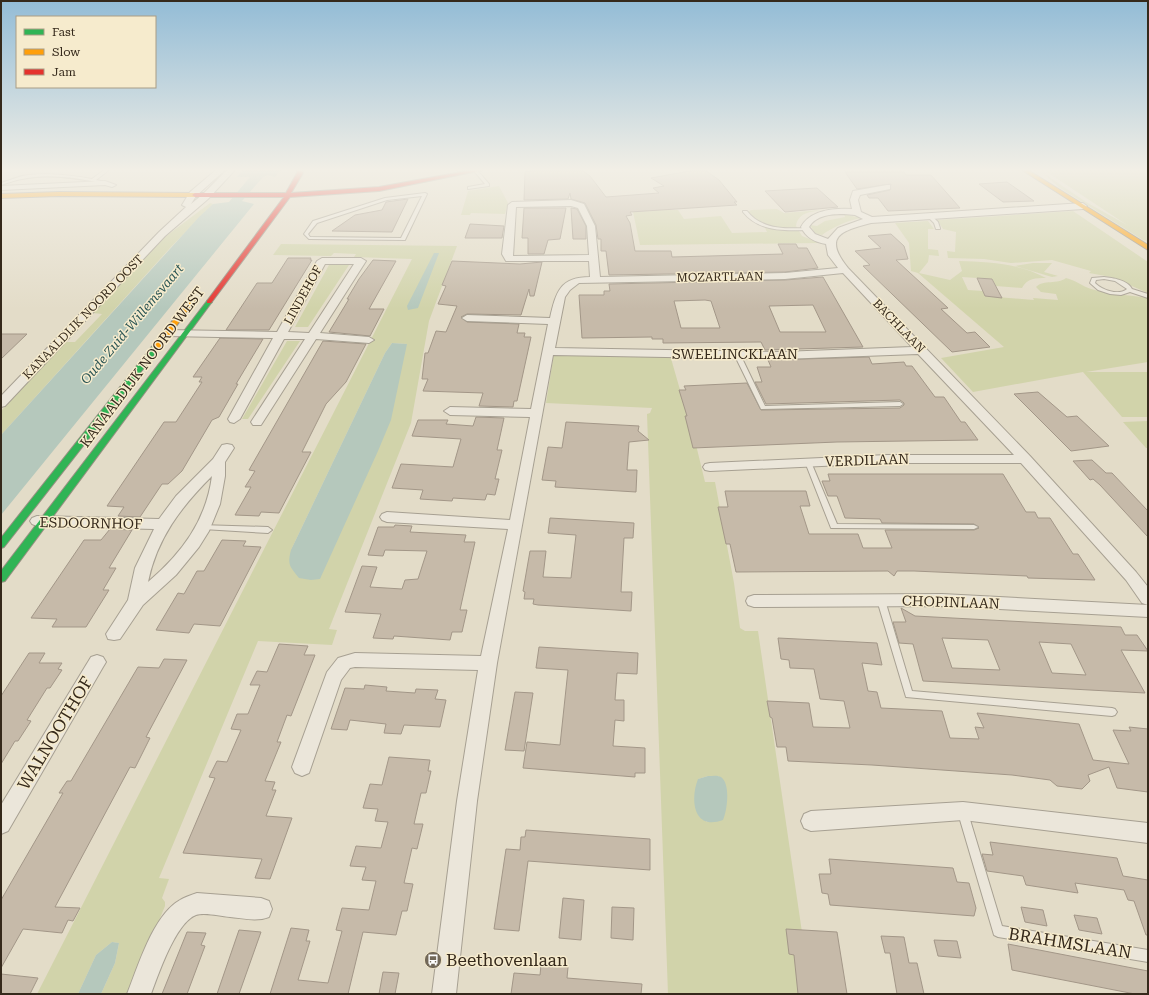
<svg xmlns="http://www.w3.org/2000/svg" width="1149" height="995" font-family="'Roboto Serif',serif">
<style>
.green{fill:#d1d3aa;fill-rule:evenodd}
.water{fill:#b5c8bc}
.building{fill:#c6baa9;stroke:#a39788;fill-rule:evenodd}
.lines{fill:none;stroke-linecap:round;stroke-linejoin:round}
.lane-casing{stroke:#a7a092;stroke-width:2}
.street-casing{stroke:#a7a092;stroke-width:2}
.fast-casing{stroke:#979082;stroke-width:2}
.slow-casing{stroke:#979082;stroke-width:2}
.jam-casing{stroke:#979082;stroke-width:2}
.lane{fill:#ebe6da;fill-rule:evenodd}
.street{fill:#ebe6da;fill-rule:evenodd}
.fast{fill:#30b455;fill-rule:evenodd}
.slow{fill:#ff9f0a;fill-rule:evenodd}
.jam{fill:#e5322d;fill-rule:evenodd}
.labels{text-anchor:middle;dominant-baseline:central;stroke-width:3;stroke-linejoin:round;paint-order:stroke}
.far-street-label{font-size:12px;fill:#35291b;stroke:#f6ebcd}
.far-water-label{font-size:13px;font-style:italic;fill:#2a5554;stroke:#f6ebcd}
.street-label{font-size:14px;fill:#35291b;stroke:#f6ebcd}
.near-street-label{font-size:17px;fill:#35291b;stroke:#f6ebcd}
.near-poi-label{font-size:17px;fill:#35291b;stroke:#f6ebcd;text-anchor:start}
</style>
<rect width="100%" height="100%" fill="#e3dcc8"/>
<path class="green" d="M1039,170L1086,202L1127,225L1044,170H1148V241L1143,240L1060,188Z
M499,186L508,203L505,214L471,213L470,215H461L468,191Z
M210,203L213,204L170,248L1,435V411L65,342H75L102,314L93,313L161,240Z
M668,207L670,210H678L684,219L721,216L732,233L767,232L764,226L747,213L751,210L777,209L784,213L821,210C812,212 798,212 796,226L802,236L820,243L640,245L633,212L652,211Z
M1073,211L1148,262V293L1111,277L1089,273L1091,271L1052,260L1011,263L984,259L948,258L947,251L955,252L956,232L943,229L937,220Z
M844,214L861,218C846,221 833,227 822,235L815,233L810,225L817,226L825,221L845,217Z
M928,221L934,229H928V249L938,250L939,256L929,255L928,262L919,273L950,280L962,271L959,261C988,262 1019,263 1046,278C1036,278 1027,278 1022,288L996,286L992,279L962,277L968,290L983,291L985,296L1034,300L1033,298L1058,300L1056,294L1041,292L1036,287C1044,279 1057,285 1066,278C1077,281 1082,286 1091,289C1109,294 1129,295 1148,298V362L1086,372H1148V417H1122L1083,372L973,392L941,358L1004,347L918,273L911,271L909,243L895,223Z
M281,244L457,246L429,321L411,423L329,629L337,630L332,645L258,641L159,878L169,879L162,898L165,902V906L129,994H101L115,963L119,943L112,942L96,955L78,994H37L412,259L354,257L356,254L334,253L331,256L273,255ZM392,343L407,344L291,550L385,353Z
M1033,263H1052L1044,272L1058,276L1052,277L1015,266Z
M329,265H349L308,327H295Z
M287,341H300L248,419H242Z
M554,353L670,355L697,449L705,482H715L734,583L740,628L745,631H758L811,994H668L647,414L650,413L652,408L546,403ZM708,776H719L707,822L699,816L698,779Z
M1148,421V448H1146L1123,422Z"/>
<path class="water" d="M243,170H281L275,177L268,175L263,177L242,201L254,204L1,515V435L199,217L213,204L229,202L250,177H237Z
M434,253H439L418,308L408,310L407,306Z
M392,343L407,344L391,420L378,451L320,579L311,580L299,578C290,567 287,565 291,550L385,353Z
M708,776C712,776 717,775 721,777C731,784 727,811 723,820C693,831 690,799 698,779Z
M112,942L119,943L115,963L101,994H78L96,955Z"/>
<path class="building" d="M537,170H582L590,176L606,197L659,193L653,188L664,186L651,178L695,170H705L719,180L737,202H734L737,205L630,212L632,215L626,216L630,223L635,251H671L672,257L783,254L778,244H796L798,248H807L818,268L785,272L609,275L606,251H601V239H598L596,225L585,203L571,199L570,193L568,199L524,200L525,172Z
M845,172H904L906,175H931L960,208L888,211L878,198H869L867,195L890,190L891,184L857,189Z
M1007,182L1034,201L1003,202L979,184Z
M817,188L838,207L785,212L765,191Z
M408,199L392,232L332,231L355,215L382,210L386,202Z
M524,208H566L560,239L548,240L544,254H528V238H522Z
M571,208L577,209L586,226V239H573Z
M470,224L504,226L502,238H465Z
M891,234L904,246L908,259L896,260L948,308L941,309L967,333L975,332L990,347L952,352L863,266L870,265L855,251L881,248L868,236Z
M288,258H311L310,260H312L269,330H226L257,283H272Z
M373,260L396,261L369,309H384L370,336L329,332L349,299H347L359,279Z
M452,261L520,264L542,262L534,296H530L529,289L521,315L467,314L461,317L467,322L519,324L517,333H525L524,337H531L517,401H514L513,407L479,406L483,393L423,391L428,379H422L425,353H428L436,331L446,332L457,306L438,304L446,286L442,285Z
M823,277L863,347L765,350L761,342L663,343V339H652V337L582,338L579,295H604V291H610L609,284L785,280ZM705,300L711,301L720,328H681L674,301ZM813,305L826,332H780L769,306Z
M977,278L992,279L1002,298L985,296Z
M1,334H27L1,359Z
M220,338L263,339L236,384H238L219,417L212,420L182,471L168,484H162L140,517L118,516L124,507L107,506L164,422H176L202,382H199L202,377H193Z
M323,341L366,344L346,382L326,404L302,452H311L279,513L261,512L259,516L235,515L251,487H245L255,471L249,470Z
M869,357L872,364L904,362L906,366H912L935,397H944L961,422H965L978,440L837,442L693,448L685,416H687L679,390H686L684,386L747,383L761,410L900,408L904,405V403L900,400L766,404L755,382H762L757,367H771L768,360Z
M1038,392L1067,417L1077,416L1109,446L1071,451L1014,394Z
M476,417L504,418L497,450H502L495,479H499L495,495L487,494L485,500L453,498L452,501L420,499L423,490L392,488L401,464L453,467L461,439L412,436L418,420H448L446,424L473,426Z
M566,422L639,426L638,431L649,440L629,442L627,470H637L636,492L555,487L556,481L542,480L548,447L562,448Z
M1092,460L1106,473H1112L1148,511V537L1100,485L1093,479L1090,480L1073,461Z
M828,474H1003L1026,512H1035L1038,518H1050L1073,554H1078L1095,580L1028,578L1027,576L914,571H897L894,576L888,571L736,572L730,544H726L718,507H728L725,491H806L810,506H800L809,534H858L863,548H892L885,530H974L979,528L974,524L882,523L880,519L845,518L837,496H828L822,481H830Z
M550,518L634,523L633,538H624L621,592H632L631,611L538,605L533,604L534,599H524L525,592L523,591L530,551H546L543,577L571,578L576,535L548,533Z
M395,525L412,526L410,532L466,535L464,542H475L460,610H467L462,632H452L450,640L394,636L393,639L373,638L381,614L345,612L362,566L377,567L370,587L402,589L405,580L418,579L427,551L385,550L383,556L368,555L378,527H394Z
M110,529L132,530L109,568H116L103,590H109L86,627H52L57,619L31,618L84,540H101Z
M222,540L246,541L243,546L261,547L220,626L194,624L189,633L156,630L178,593L184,594L197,571H204Z
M901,608L915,616L1121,627L1125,635H1137L1148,651L1121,650L1145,693L923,681L913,644L899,643L893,622H906ZM942,638L988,640L1000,670L952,668ZM1039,642L1071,644L1086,675L1052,673Z
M778,638L877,643L882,665L862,663L868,691L877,692L881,708L942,711L950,738L979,739L975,727L984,728L977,713L1079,724L1093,760L1129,764L1113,730L1131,731L1129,727L1148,729V792L1117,788L1109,767L1088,775L1090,781L1082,789L1057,786L1050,780L1012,775L872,765L788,761L786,747H777L772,718L770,717L767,701L809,703L813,727L850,728L844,701L820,699L814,669L790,668L789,660L781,659Z
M279,644L308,646L304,655H315L291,716L287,715L277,742H281L265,781L275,782L272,790H276L266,816L292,818L270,879L255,878L262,859L183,853L215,778L209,777L217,761L227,762L241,730L231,729L237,714H248L260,685H250L257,671L267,672Z
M539,647L638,653L637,674L617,673L615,700H624V721L615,720L613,746L645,748V773H635V777L523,768L527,742L560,745L568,670L536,668Z
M29,653H45L39,663H62L58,669L62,670L50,688H47L27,720L31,721L18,741H15L1,764V696Z
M164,659L187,660L146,737L150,738L135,768L130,767L55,907L80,908L73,921L68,920L62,933L23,929L1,968V900L63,793H59L67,781H71L138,667L159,668Z
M365,685L387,687L386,691L415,693L416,689L438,690L435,699L446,700L440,727L404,725L401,734L384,733L386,724L350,720L347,730L331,729L345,688L364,689Z
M515,692L533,693L524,751L505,750Z
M389,757L430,760L428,771H431L426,793H421L414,824H423L417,849L412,848L404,883L413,884L407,911H402L396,935L363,932L348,994H270L291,928L309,930L306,941H310L298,980L328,983L342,931L336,930L342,908L369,910L376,881L362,880L366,867L350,866L356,846L381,848L388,822L375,821L378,809L363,808L370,784L382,785Z
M526,830L650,839V870L528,861L519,931L494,929L506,849L520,850L521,837H525Z
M990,842L1117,858L1123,876L1148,880V935H1146L1134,901L1128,900L1124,890L1075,883L1078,893L1026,885L1023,876L987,871L982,854L993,855Z
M829,859L953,868L957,882L969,883L976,908L974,916L830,905L828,894L822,893L819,874H831Z
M563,898L584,900L581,940L559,938Z
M612,907L634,908L633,940L611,938Z
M1021,907L1043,910L1047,926L1025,922Z
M1074,915L1097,918L1102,934L1079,930Z
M786,929L837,932L847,994H798L794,955L789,954Z
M239,930L261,932L239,994H217Z
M187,932L206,933L201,945L205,946L187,994H162Z
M881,936L904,937L909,963H917L924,994H897L890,953H885Z
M934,940L957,941L961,958L938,956Z
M1008,944L1148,971V994H1135L1012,970Z
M541,965L568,967L567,978L642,984L641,994H511L514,973L540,975Z
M383,972L399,973L395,994H379Z
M1,974L38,978L30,994H1Z"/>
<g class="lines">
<defs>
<path id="lane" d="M104,170H109L96,180L106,182V184H105C79,178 48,173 22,179C15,180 8,183 1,185V183C8,181 15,178 22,176C45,172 70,175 92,179Z
M475,170H477L489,184V186L468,189V187L485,184L475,172Z
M425,193L427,194L405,240L309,239L304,234L313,221L385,198ZM422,196L401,238L310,237L308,234L317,223L387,200Z
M743,211H747C761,229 784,229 806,228L808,229L806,230C783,231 758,231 743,212Z
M927,215H931L938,222L940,228V229H936L934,223L927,216Z
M1104,277C1113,278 1128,280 1132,289L1148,294V298L1130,292L1121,295L1110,294L1098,290L1090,283L1092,278ZM1104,279L1115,281L1127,289C1118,296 1102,290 1095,283L1096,280Z
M737,352L740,354L765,406L900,402L903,404L900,406L761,409L734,354Z
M808,460L811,462L837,524L974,525L978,527L974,529L831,528L805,462Z
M200,525L268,527L272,530L268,533L203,529L199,527Z
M881,597L884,598L885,600L912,691L1112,708L1115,709L1117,712L1115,715L1112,716L906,697L877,600L878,598Z
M963,808L967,810L968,813L1002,926L1148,950V962L998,937L994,935L958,813L959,810Z"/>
<path id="street" d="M216,170H225L196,196L191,204L202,195L227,170H235L208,199L165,236L5,406L1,407V396L159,232L186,207L182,205L190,192Z
M105,181L116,185L112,187L105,185L1,190V186Z
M887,185H890V189L860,195L858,200L861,212L872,217L1083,203L1087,206L1083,209L871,223C840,231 823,237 848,268L1030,456L1136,572L1148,587V617L942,606L754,607L748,605L746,601L748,597L754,595L942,594L1148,605L1142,603L1126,580L1021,463H887L710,471L705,470L703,467L705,464L710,463L887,455H1014L918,354L781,359L553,355L497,663L477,801L456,994H432L457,801L478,670L355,667L350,668L341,680L309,773L302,776L295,773L292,767L327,672L338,658L355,653L481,656L508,529L387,522L382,520L380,517L382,514L387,512L510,520L530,417L450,415L444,411L450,407L531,409L548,324L467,321L462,318L467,315L550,318C556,292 560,277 590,277L589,261H506L502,254L508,205L512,202L571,200L584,204L595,226L600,277L785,273L838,268L828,255L826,244C815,242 806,238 801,227C810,210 834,208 852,209L850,200L853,191ZM571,206L578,208L587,226L589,255L513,256L516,207ZM844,214L855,215L863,219L838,228L828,239L815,234L809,227C816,215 832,214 844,214ZM843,273L912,347L781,352L555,348L565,297L570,290L579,283L785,279Z
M322,258H361L366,261L320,333L369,337L374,340L369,343L316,339L261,425H253L251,422L305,339H284L240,419L234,423L230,422L228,419L273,338L167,336L162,333L167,330L277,332L317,261ZM325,264H354L309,333L288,332Z
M227,444L232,445L234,448L225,462V476L220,504L209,531L199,547L176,575L143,605L120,639L114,640L108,639L106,634L128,600L135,568L154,529L37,526L32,524L30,521L32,518L37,516L159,519L176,496L213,459L222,445ZM212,476C206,521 182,553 148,582C157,538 181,507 212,476Z
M97,655L103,657L106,662L103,667L8,831L1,834V805L91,657Z
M963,802L1148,823V843L963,820L811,831L804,828L801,821L804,814L811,811Z
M197,893L261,898L269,901L272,909L269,917C256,922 243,918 230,917C220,916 205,912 196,915C176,922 158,975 151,994H127C138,967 153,915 180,900C185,897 191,895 197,893Z"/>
<path id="fast" d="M209,300L212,302L211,303L5,581L1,582V571L207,301Z
M154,344H157L161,346L4,547L1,548V538Z"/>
<path id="slow" d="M1022,170H1028L1148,245V250Z
M59,192L195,193L198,195L195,197L59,196L1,198V194Z
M193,297L196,299L160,348H154V344L191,298Z"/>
<path id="jam" d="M297,170H302L303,173L291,193L379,187L472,170H483L379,191L290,197L211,303H207V301L284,197H195L192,195L195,193H286L297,173Z"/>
</defs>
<use href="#lane" class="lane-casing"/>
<use href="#street" class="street-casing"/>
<use href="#fast" class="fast-casing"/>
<use href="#slow" class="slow-casing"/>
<use href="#jam" class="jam-casing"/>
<use href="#lane" class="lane"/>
<use href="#street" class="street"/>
<use href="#fast" class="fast"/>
<use href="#slow" class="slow"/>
<use href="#jam" class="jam"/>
</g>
<linearGradient id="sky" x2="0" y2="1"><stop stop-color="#93bcd6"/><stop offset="0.55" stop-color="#f2efe6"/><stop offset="1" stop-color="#f2efe6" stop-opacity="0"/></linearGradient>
<rect width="1149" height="309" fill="url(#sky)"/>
<defs>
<symbol id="bus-disc" viewBox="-11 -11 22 22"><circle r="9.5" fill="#726858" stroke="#f6ebcd"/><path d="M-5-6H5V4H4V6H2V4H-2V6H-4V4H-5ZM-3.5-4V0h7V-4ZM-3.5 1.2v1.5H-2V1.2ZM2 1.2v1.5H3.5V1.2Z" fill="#fff"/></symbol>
</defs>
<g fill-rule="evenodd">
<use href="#bus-disc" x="423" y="950" width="20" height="20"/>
</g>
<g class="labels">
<g class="far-street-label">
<text transform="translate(720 277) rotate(-1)">MOZARTLAAN</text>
<text transform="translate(303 295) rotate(-61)">LINDEHOF</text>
<text transform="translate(83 317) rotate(-46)">KANAALDIJK NOORD OOST</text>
<text transform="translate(899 326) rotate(46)">BACHLAAN</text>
</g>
<g class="far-water-label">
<text transform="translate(132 324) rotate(-50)">Oude Zuid-Willemsvaart</text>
</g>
<g class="street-label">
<text x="735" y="354">SWEELINCKLAAN</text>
<text transform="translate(142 367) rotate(-53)">KANAALDIJK NOORD WEST</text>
<text transform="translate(867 460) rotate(-2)">VERDILAAN</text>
<text transform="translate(91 523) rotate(1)">ESDOORNHOF</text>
<text transform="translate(951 602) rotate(2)">CHOPINLAAN</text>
</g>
<g class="near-street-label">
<text transform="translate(55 733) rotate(-59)">WALNOOTHOF</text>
<text transform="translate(1070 943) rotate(9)">BRAHMSLAAN</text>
</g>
<g class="near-poi-label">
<text x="446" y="960">Beethovenlaan</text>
</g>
</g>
<rect width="1149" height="995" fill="none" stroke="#35291b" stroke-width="4"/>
<rect x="16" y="16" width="140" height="72" fill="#f6ebcd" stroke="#a99d86"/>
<rect x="24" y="29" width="20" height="6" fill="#30b455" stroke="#a99d86"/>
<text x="52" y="36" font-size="12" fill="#35291b">Fast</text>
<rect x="24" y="49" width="20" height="6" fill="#ff9f0a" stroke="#a99d86"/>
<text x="52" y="56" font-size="12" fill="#35291b">Slow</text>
<rect x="24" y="69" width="20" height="6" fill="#e5322d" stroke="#a99d86"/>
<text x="52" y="76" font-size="12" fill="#35291b">Jam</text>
</svg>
